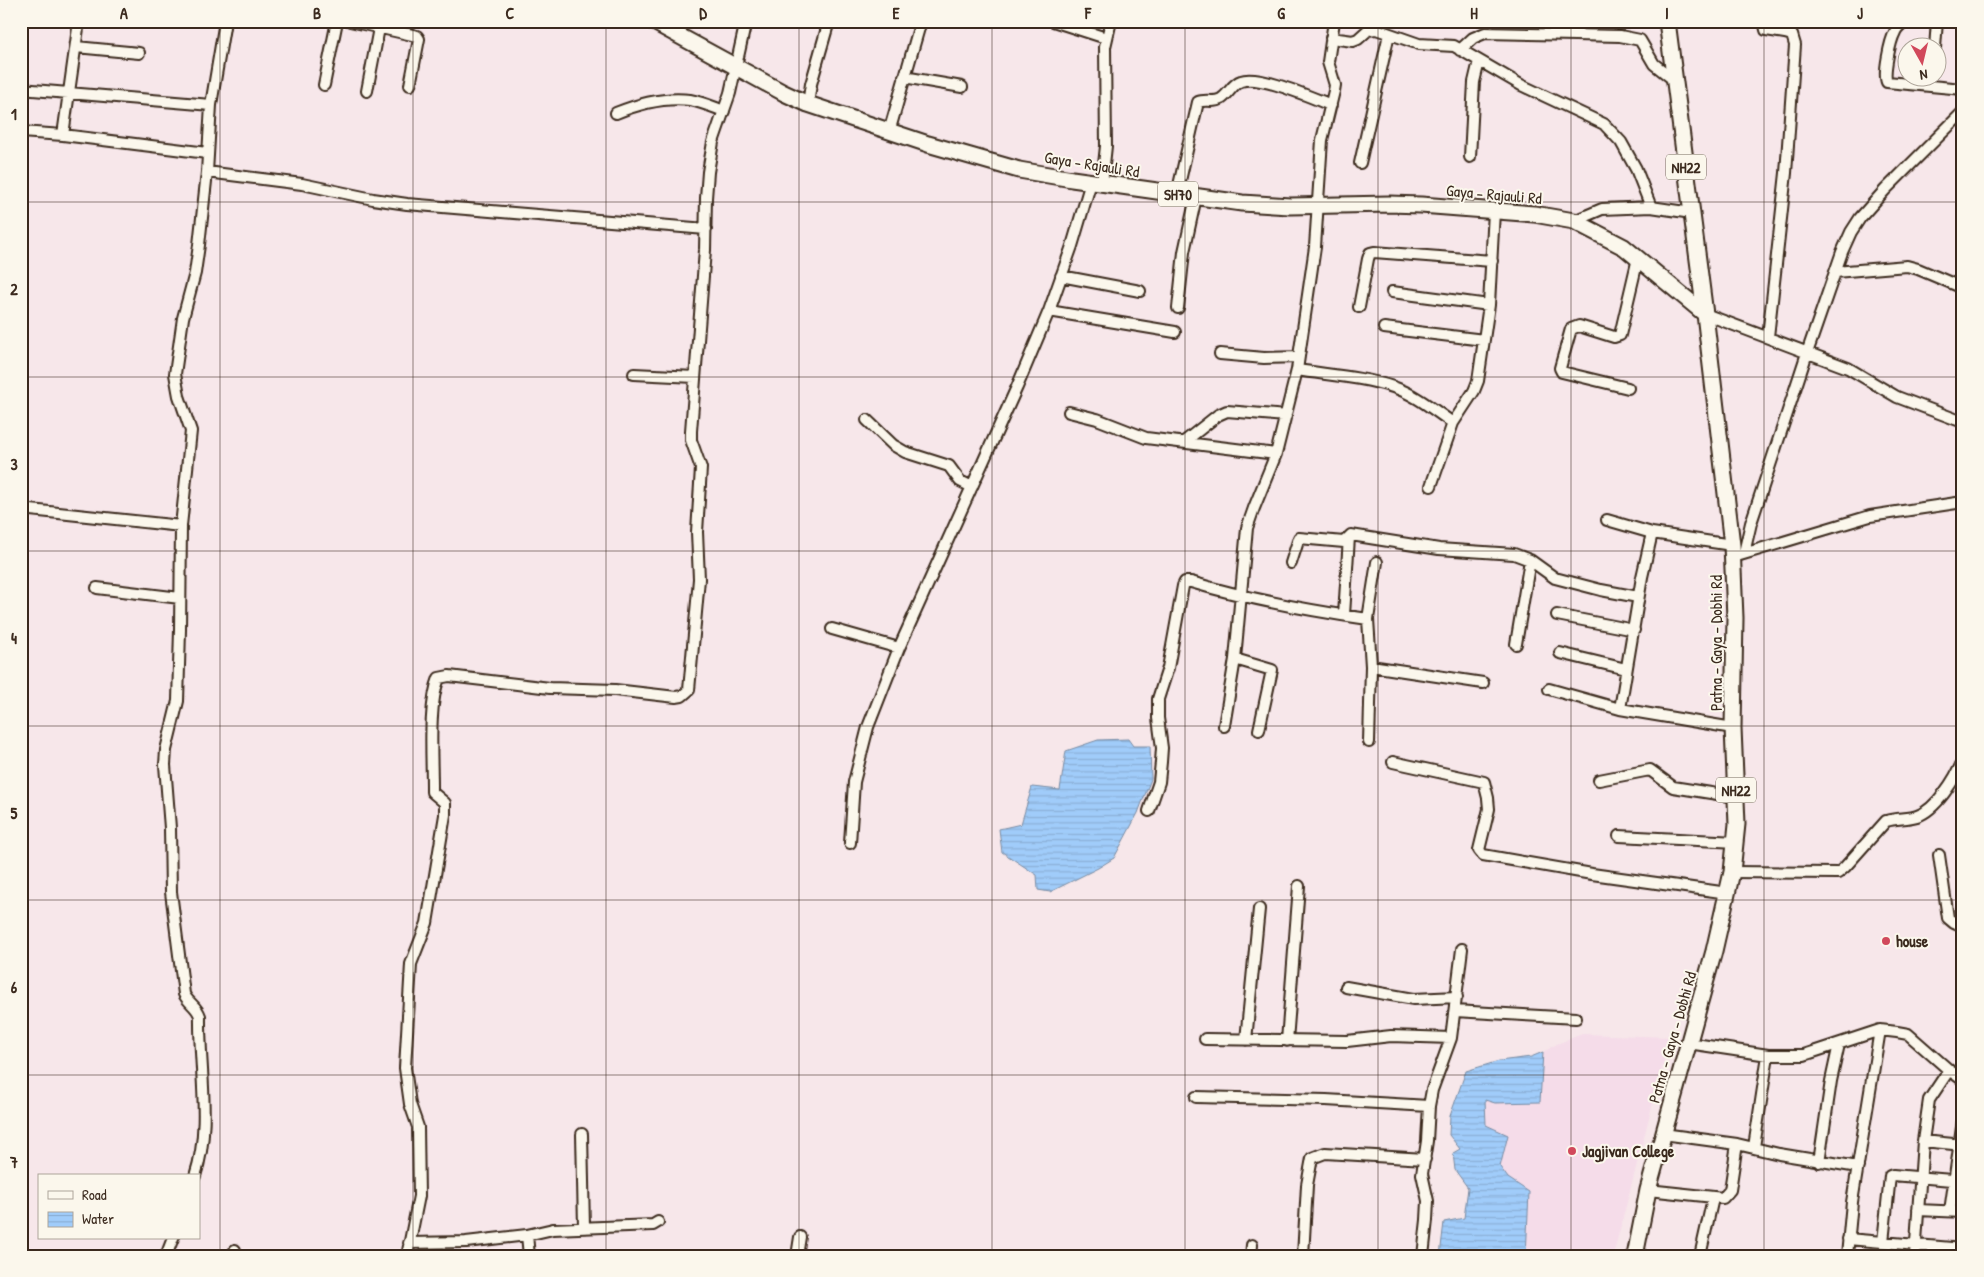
<svg xmlns="http://www.w3.org/2000/svg" width="1984" height="1277" font-family="'Patrick Hand',sans-serif">
<style>
.built{fill:#f5dce9}
.water{fill:url(#water-rules);stroke:#788ba2}
.lines{fill:none;stroke-linecap:round;stroke-linejoin:round}
.street-casing{stroke:#3b2a1e;stroke-width:14}
.primary-casing{stroke:#3b2a1e;stroke-width:19}
.street{stroke:#fbf7ec;stroke-width:10}
.primary{stroke:#fbf7ec;stroke-width:15}
.grid{fill:none;stroke:#3b2a1e;stroke-width:1;stroke-opacity:0.55}
.poi-dot{fill:#d1495b;stroke:#fbf7ec;stroke-width:2}
.labels{text-anchor:middle;dominant-baseline:central;stroke-width:4;stroke-linejoin:round;paint-order:stroke}
.shield{fill:#fbf7ec;stroke:#75685c;stroke-width:1}
.shield-label{font-size:15px;font-weight:bold;fill:#3b2a1e}
.street-label{font-size:16px;fill:#3b2a1e;stroke:#fbf7ec}
.poi-label{font-size:16px;font-weight:bold;fill:#3b2a1e;stroke:#fbf7ec;text-anchor:start}
.neatline{fill:none;stroke:#3b2a1e;stroke-width:2}
.grid-label{font-size:16px;text-anchor:middle;font-weight:bold;fill:#3b2a1e}
</style>
<defs>
<pattern id="water-rules" width="6" height="5" patternUnits="userSpaceOnUse" patternTransform="scale(1.25)"><rect width="6" height="5" fill="#a0ccfa"/><path d="M0 2.5h6" fill="none" stroke="#8bafd6"/></pattern>
</defs>
<rect width="100%" height="100%" fill="#f7e7ea"/>
<filter id="ink" filterUnits="userSpaceOnUse"><feTurbulence type="fractalNoise" baseFrequency=".02" numOctaves="2"/><feDisplacementMap in="SourceGraphic" scale="10" xChannelSelector="R" yChannelSelector="G"/><feConvolveMatrix kernelMatrix="1 2 1 2 8 2 1 2 1" color-interpolation-filters="sRGB"/></filter>
<g filter="url(#ink)">
<path class="built" d="M1582,1034L1670,1037L1613,1256H1526L1529,1192L1508,1178L1500,1167L1507,1135L1486,1125L1485,1100L1495,1103L1540,1102L1543,1052L1557,1044Z"/>
<path class="water" d="M1128,739L1133,746H1150L1151,779L1138,813L1114,858L1098,868L1050,892L1038,890L1037,875L1002,852L999,829L1021,824L1032,787L1060,790L1066,751L1098,740Z
M1543,1052L1540,1102L1495,1103L1485,1100L1486,1125L1508,1135L1500,1167L1508,1178L1529,1192L1526,1256H1440L1444,1222L1464,1218L1468,1188L1455,1170L1453,1153L1460,1149L1449,1135L1450,1116L1466,1071L1499,1061L1531,1057Z"/>
<g class="lines">
<defs>
<path id="street" d="M79,21L63,135L207,153
M350,21L417,36L419,39L410,85
M1053,21L1106,38
M1764,21L1766,30L1785,33L1792,35L1795,45L1786,173L1768,337
M1906,21C1901,24 1897,27 1895,32C1890,41 1883,74 1887,82L1963,89
M1331,38L1353,41L1358,39L1368,30L1376,29L1419,44L1454,46L1521,85L1604,124L1621,142L1636,169L1651,207L1692,213
M76,47L139,53
M1935,48L1937,21
M1460,50L1473,38L1485,33L1620,36L1640,40L1654,64L1674,80
M904,77L962,87
M324,85L337,21
M21,89L211,105
M367,91L379,28
M808,104L811,84L829,21
M616,113C638,104 666,97 690,100C702,102 713,107 724,111
M21,132L63,135
M889,132L921,21
M1470,157L1474,82L1479,61
M1360,163L1389,34
M207,172L302,184L373,199L407,204L706,229
M1102,183L1106,146L1105,47L1111,21
M1177,194L1198,102C1205,99 1214,103 1221,99C1229,94 1232,84 1241,81C1259,74 1312,98 1331,105
M1574,221L1602,209L1651,207
M1835,272L1907,266L1918,269L1963,288
M1061,276L1140,291
M1392,292L1489,305
M1359,307L1368,259L1370,253L1374,252L1492,261
M1178,308L1184,252L1196,197
M1049,311L1175,332
M1705,314L1848,368L1897,397L1963,422
M1384,328L1484,340
M1220,354L1264,358L1299,357
M1297,370C1329,375 1363,377 1393,387C1415,394 1434,410 1453,423
M634,374L695,377
M1628,388L1562,372L1560,368L1571,329L1579,326L1614,337L1620,335L1638,258
M1069,412L1097,419L1146,438L1276,454
M867,420L893,445L905,452L949,466L960,481L972,487
M1184,442L1218,415L1227,411L1286,416
M1431,486L1453,423L1474,391L1478,381L1489,305L1494,211
M21,509L181,526
M1607,520L1652,533L1732,545
M1744,553L1751,523L1807,353L1842,252L1851,232L1860,218L1885,190L1963,112
M1740,555L1870,516L1963,502
M1291,563L1299,538L1344,542L1349,537
M97,588L180,598
M1344,615L1349,537L1351,535L1439,549L1514,554L1530,560L1555,578L1601,590L1638,597
M1557,615L1634,630
M832,629L899,648
M1516,644L1530,560
M1560,653L1626,669
M1235,659L1272,670L1259,730
M1371,666L1483,683
M1549,689L1620,709L1733,728
M1620,709L1642,577L1652,533
M1224,726L1235,659L1247,528L1254,508L1276,454L1297,370L1315,247L1322,140L1334,91L1335,85L1328,62L1334,21
M1369,742L1371,666L1368,619L1377,562
M1393,762L1484,782L1488,798L1489,809L1479,850L1483,855L1592,874L1728,893
M1599,780L1650,770L1673,787L1736,797
M1149,811L1159,782L1161,762L1162,748L1158,718V699L1168,668L1183,586L1185,582H1191C1251,600 1306,610 1368,619
M1619,836L1737,842
M850,843L854,782L868,727L899,648L1017,387L1049,311L1072,246L1091,182
M1939,855L1948,918L1954,923L1963,927
M1732,872L1838,873L1845,867L1886,821C1896,818 1907,819 1917,816C1936,810 1956,778 1963,760
M1346,987L1414,999L1457,997
M1455,1011L1576,1018
M1205,1039L1347,1041L1391,1036L1451,1038
M1246,1040L1259,909
M1287,1041L1299,886
M1688,1043L1768,1055H1804L1880,1030L1897,1032L1908,1034L1949,1070L1963,1080
M1196,1097L1326,1100L1429,1106
M582,1134L584,1227
M1663,1134L1737,1144L1779,1154L1858,1167
M1923,1141L1963,1145
M1754,1147L1768,1055
M1819,1162L1831,1081L1839,1044
M195,1176C212,1125 199,1069 200,1016C197,1006 188,1003 184,994L171,892L170,828L165,765L166,750L178,701L180,630L181,526L191,431L179,396L175,374L183,318L195,273L199,245L207,172L211,105L225,21
M1648,1190L1723,1198L1730,1190L1737,1144
M1918,1210L1963,1212
M1950,1211L1963,1120
M527,1235L529,1256
M1848,1239L1963,1249
M1883,1242L1890,1176L1893,1175L1963,1181
M409,1243L466,1242L527,1235L553,1229L653,1225L658,1222
M235,1250L236,1256
M166,1256L173,1238
M407,1256L419,1196L418,1127L410,1104L405,1068L411,964L427,923L445,815V803L432,792V787C432,757 428,705 439,678L449,676L550,688L615,690L676,697L682,696L689,690L699,579L697,532L701,468L691,440V431L705,250L706,198L708,172L713,142L730,93L746,21
M797,1256L800,1237
M1251,1256L1252,1245
M1303,1256L1307,1185L1312,1158L1325,1153L1425,1159
M1423,1256L1427,1220L1428,1201L1422,1174L1427,1141L1429,1106L1432,1090L1451,1038L1462,949
M1700,1256L1713,1198
M1847,1256L1852,1202L1880,1030
M1915,1256L1923,1141L1929,1100L1949,1070"/>
<path id="primary" d="M652,21L784,93L808,104L928,144L1019,170L1072,179L1242,203L1290,206L1389,204L1421,205L1534,214L1574,221L1624,247L1705,314
M1635,1256L1648,1190L1714,951L1732,872L1737,824L1733,728L1735,618L1732,545L1705,314L1667,21"/>
</defs>
<use href="#street" class="street-casing"/>
<use href="#primary" class="primary-casing"/>
<use href="#street" class="street"/>
<use href="#primary" class="primary"/>
</g>
</g>
<path class="grid" d="M220,21V1256M413,21V1256M606,21V1256M799,21V1256M992,21V1256M1185,21V1256M1378,21V1256M1571,21V1256M1764,21V1256M21,202H1963M21,377H1963M21,551H1963M21,726H1963M21,900H1963M21,1075H1963"/>
<g class="poi-dot">
<circle cx="1886" cy="941" r="5"/>
<circle cx="1572" cy="1151" r="5"/>
</g>
<g class="labels">
<g class="shield">
<rect x="1666" y="154.5" width="40" height="25" rx="4"/>
<rect x="1158" y="181.5" width="40" height="25" rx="4"/>
<rect x="1716" y="777.5" width="40" height="25" rx="4"/>
</g>
<g class="shield-label">
<text x="1686" y="167">NH22</text>
<text x="1178" y="194">SH70</text>
<text x="1736" y="790">NH22</text>
</g>
<g class="street-label">
<text transform="translate(1092 164) rotate(9)">Gaya - Rajauli Rd</text>
<text transform="translate(1494 194) rotate(5)">Gaya - Rajauli Rd</text>
<text transform="translate(1716 643) rotate(-90)">Patna - Gaya - Dobhi Rd</text>
<text transform="translate(1672 1037) rotate(-74)">Patna - Gaya - Dobhi Rd</text>
</g>
<g class="poi-label">
<text x="1896" y="941">house</text>
<text x="1582" y="1151">Jagjivan College</text>
</g>
</g>
<rect width="1984" height="1277" fill="none" stroke="#fbf7ec" stroke-width="55"/>
<rect x="38" y="1174" width="162" height="65" fill="#fbf7ec" stroke="#aea59a"/>
<rect x="48" y="1191" width="25" height="8" fill="#fbf7ec" stroke="#aea59a"/>
<text x="82" y="1200" font-size="15" fill="#3b2a1e">Road</text>
<rect x="48" y="1212" width="25" height="15" fill="url(#water-rules)" stroke="#aea59a"/>
<text x="82" y="1224" font-size="15" fill="#3b2a1e">Water</text>
<g transform="translate(1922 62) rotate(172)"><circle r="24" fill="#fbf7ec" stroke="#aea59a"/>
<path d="M0-4L9 19L0 12L-9 19Z" fill="#d1495b"/>
<text y="-8" font-size="14" font-weight="bold" text-anchor="middle" fill="#3b2a1e">N</text>
</g>
<rect x="28" y="28" width="1928" height="1222" class="neatline"/>
<g class="grid-label">
<text x="124" y="19">A</text>
<text x="317" y="19">B</text>
<text x="510" y="19">C</text>
<text x="703" y="19">D</text>
<text x="896" y="19">E</text>
<text x="1088" y="19">F</text>
<text x="1281" y="19">G</text>
<text x="1474" y="19">H</text>
<text x="1667" y="19">I</text>
<text x="1860" y="19">J</text>
<text x="14" y="120">1</text>
<text x="14" y="295">2</text>
<text x="14" y="470">3</text>
<text x="14" y="644">4</text>
<text x="14" y="819">5</text>
<text x="14" y="993">6</text>
<text x="14" y="1168">7</text>
</g>
</svg>
